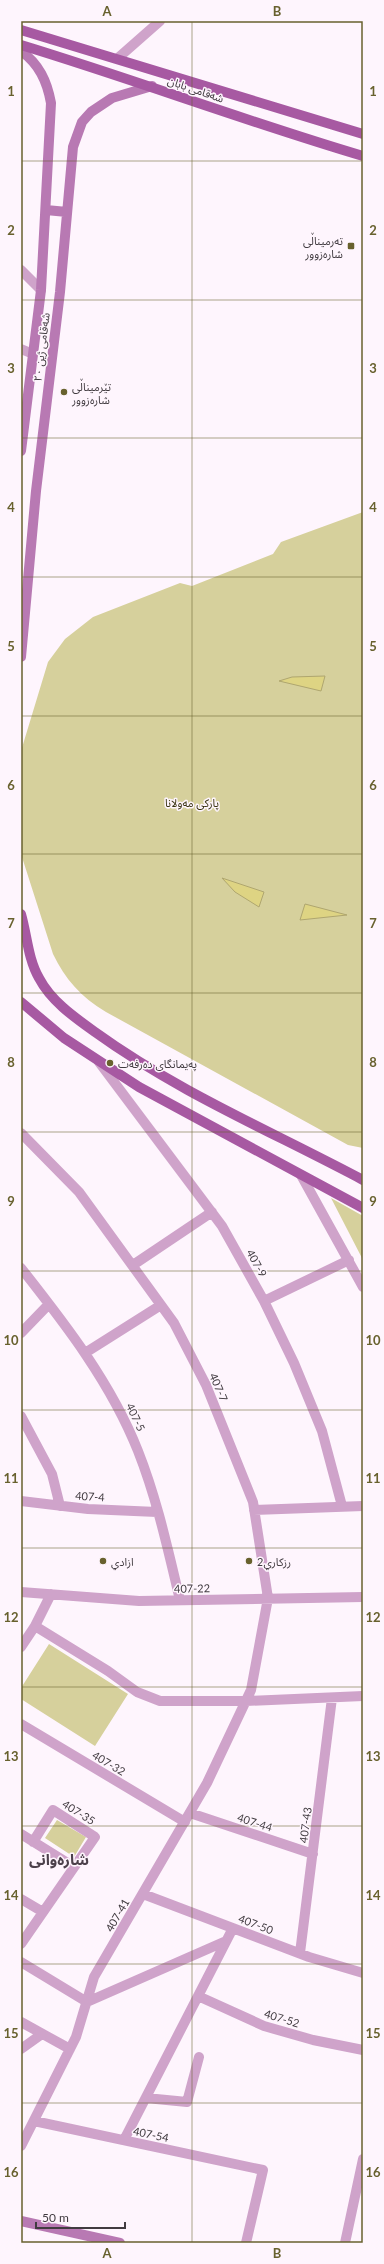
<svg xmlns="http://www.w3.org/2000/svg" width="384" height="2264" font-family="Lato,'Noto Sans Arabic',sans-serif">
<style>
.green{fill:#d6d09c}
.water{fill:#ded483;stroke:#afa66f}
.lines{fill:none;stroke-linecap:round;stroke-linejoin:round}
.street{stroke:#cfa3ca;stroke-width:10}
.secondary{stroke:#b879b3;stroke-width:10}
.primary{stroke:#a759a2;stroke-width:10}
.grid{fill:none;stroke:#68612e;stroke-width:1;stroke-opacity:0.55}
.poi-dot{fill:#68612e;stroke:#fef5fd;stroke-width:1.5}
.labels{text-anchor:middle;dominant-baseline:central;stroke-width:3;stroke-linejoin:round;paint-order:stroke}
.street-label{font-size:11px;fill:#413b40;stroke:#fef5fd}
.poi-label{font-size:11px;fill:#413b40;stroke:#fef5fd;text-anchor:start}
.park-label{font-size:11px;fill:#37320f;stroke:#fef5fd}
.district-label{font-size:15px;font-weight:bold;fill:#4c404b;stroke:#fef5fd}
.neatline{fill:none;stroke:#68612e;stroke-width:1.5}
.grid-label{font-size:13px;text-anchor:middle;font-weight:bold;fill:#68612e}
</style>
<rect width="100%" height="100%" fill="#fef5fd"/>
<path class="green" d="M363,512V1148L348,1145L106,1012C81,997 65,979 53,954L21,854V751L48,662L65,639L93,617L180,583L192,586L273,554L281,542Z
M331,1198L363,1216V1260Z
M49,1644L128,1694L95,1746L21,1699V1688Z
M57,1820L86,1837L74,1857L45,1838Z"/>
<path class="water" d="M325,676L321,691L279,681L292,677Z
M222,878L264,892L259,907L235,892Z
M305,904L347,915L300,920Z"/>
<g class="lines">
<path class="street" d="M118,58L160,21
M21,270L41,290
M21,349L33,354
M99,1062L222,1226L264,1301L294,1363L322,1431L342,1506
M21,1133L79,1192L174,1323L206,1385L253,1502L268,1598L251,1690L207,1783L94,1977L76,2037L21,2146
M301,1175L363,1287
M133,1265L212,1212
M21,1268C66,1325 111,1383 138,1451C157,1499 168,1550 180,1600
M264,1301L349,1260
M21,1333L49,1304
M85,1353L161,1305
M21,1416L52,1474L60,1506
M21,1501L88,1509L157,1512
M254,1510L363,1506
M21,1592L139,1601L363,1597
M35,1626L108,1671L137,1692L160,1701H246L363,1696
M21,1647L35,1626L51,1594
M21,1724L185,1822
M190,1813L313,1854
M21,1834L74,1867
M143,1894L309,1957L363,1973
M21,1899L43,1912
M21,1944L95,1837L53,1810L33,1842
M300,1953L332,1698
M21,1962L87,2002L226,1941
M198,1996L264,2026L313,2040L363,2050
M21,2022L70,2049
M21,2049L42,2034
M146,2098L187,2102L199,2057
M34,2121L263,2170L246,2243
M124,2140L233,1928
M345,2243L363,2159"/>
<path class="secondary" d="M21,51C39,64 47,81 51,103L41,290L21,451
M46,210L67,212
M21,657L36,491L60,292L73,147L82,122L91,112L112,98L152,86
M21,2221L120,2243"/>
<path class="primary" d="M21,30L363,134
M21,45C136,80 248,122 363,156
M21,914C27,935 28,959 39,978C51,1001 74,1017 95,1032C178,1092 273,1132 363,1180
M21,1002L64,1038L139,1087L363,1208"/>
</g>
<path class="grid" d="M192,21V2243M21,161H363M21,300H363M21,438H363M21,577H363M21,716H363M21,854H363M21,993H363M21,1132H363M21,1271H363M21,1410H363M21,1548H363M21,1687H363M21,1826H363M21,1964H363M21,2103H363"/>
<g class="poi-dot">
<rect x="347" y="242" width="8" height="8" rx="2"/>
<circle cx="64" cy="392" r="4"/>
<circle cx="110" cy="1063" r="4"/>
<circle cx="103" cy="1561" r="4"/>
<circle cx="249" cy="1561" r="4"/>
</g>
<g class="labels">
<g class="street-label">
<text transform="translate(196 89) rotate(19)">شەقامی بابان</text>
<text transform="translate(41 347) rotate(-83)">شەقامی ژین ٢٠</text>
<text transform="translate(257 1263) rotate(61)">407-9</text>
<text transform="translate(219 1387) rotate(67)">407-7</text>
<text transform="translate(136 1417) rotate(65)">407-5</text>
<text transform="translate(90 1496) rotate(4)">407-4</text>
<text transform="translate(192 1588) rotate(-1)">407-22</text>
<text transform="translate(109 1763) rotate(31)">407-32</text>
<text transform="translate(79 1812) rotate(32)">407-35</text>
<text transform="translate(255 1822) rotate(18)">407-44</text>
<text transform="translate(305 1825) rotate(-83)">407-43</text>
<text transform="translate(117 1915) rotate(-60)">407-41</text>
<text transform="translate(256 1924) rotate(21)">407-50</text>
<text transform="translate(282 2018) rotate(17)">407-52</text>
<text transform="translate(151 2134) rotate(12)">407-54</text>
</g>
<g class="poi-label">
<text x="343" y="240" text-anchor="end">تەرمیناڵی<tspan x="343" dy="13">شارەزوور</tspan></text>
<text x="72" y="386">تێرمیناڵی<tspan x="72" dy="13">شارەزوور</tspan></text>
<text x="118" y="1063">پەیمانگای دەرفەت</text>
<text x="111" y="1561">ازادي</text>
<text x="257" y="1561">رزكاري2</text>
</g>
<g class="park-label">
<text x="192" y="802">پارکی مەولانا</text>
</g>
<g class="district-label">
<text x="59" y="1859">شارەوانی</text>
</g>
</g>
<rect width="384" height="2264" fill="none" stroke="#fef5fd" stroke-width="44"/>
<path d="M36 2222v6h89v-6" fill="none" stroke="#413b40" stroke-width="2"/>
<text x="42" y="2222" font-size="12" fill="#413b40" stroke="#fef5fd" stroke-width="3" paint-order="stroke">50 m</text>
<rect x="22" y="22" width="340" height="2220" class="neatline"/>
<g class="grid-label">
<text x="107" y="16">A</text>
<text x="277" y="16">B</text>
<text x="11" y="96">1</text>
<text x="373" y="96">1</text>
<text x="11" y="235">2</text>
<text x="373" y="235">2</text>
<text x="11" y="373">3</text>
<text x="373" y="373">3</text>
<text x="11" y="512">4</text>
<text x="373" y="512">4</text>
<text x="11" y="651">5</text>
<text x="373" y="651">5</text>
<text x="11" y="790">6</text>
<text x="373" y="790">6</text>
<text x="11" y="928">7</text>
<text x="373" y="928">7</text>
<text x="11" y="1067">8</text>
<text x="373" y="1067">8</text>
<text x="11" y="1206">9</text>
<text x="373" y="1206">9</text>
<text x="11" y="1345">10</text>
<text x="373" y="1345">10</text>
<text x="11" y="1483">11</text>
<text x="373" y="1483">11</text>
<text x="11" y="1622">12</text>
<text x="373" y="1622">12</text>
<text x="11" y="1761">13</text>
<text x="373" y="1761">13</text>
<text x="11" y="1900">14</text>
<text x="373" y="1900">14</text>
<text x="11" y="2038">15</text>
<text x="373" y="2038">15</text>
<text x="11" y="2177">16</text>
<text x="373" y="2177">16</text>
<text x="107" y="2258">A</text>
<text x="277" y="2258">B</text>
</g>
</svg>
